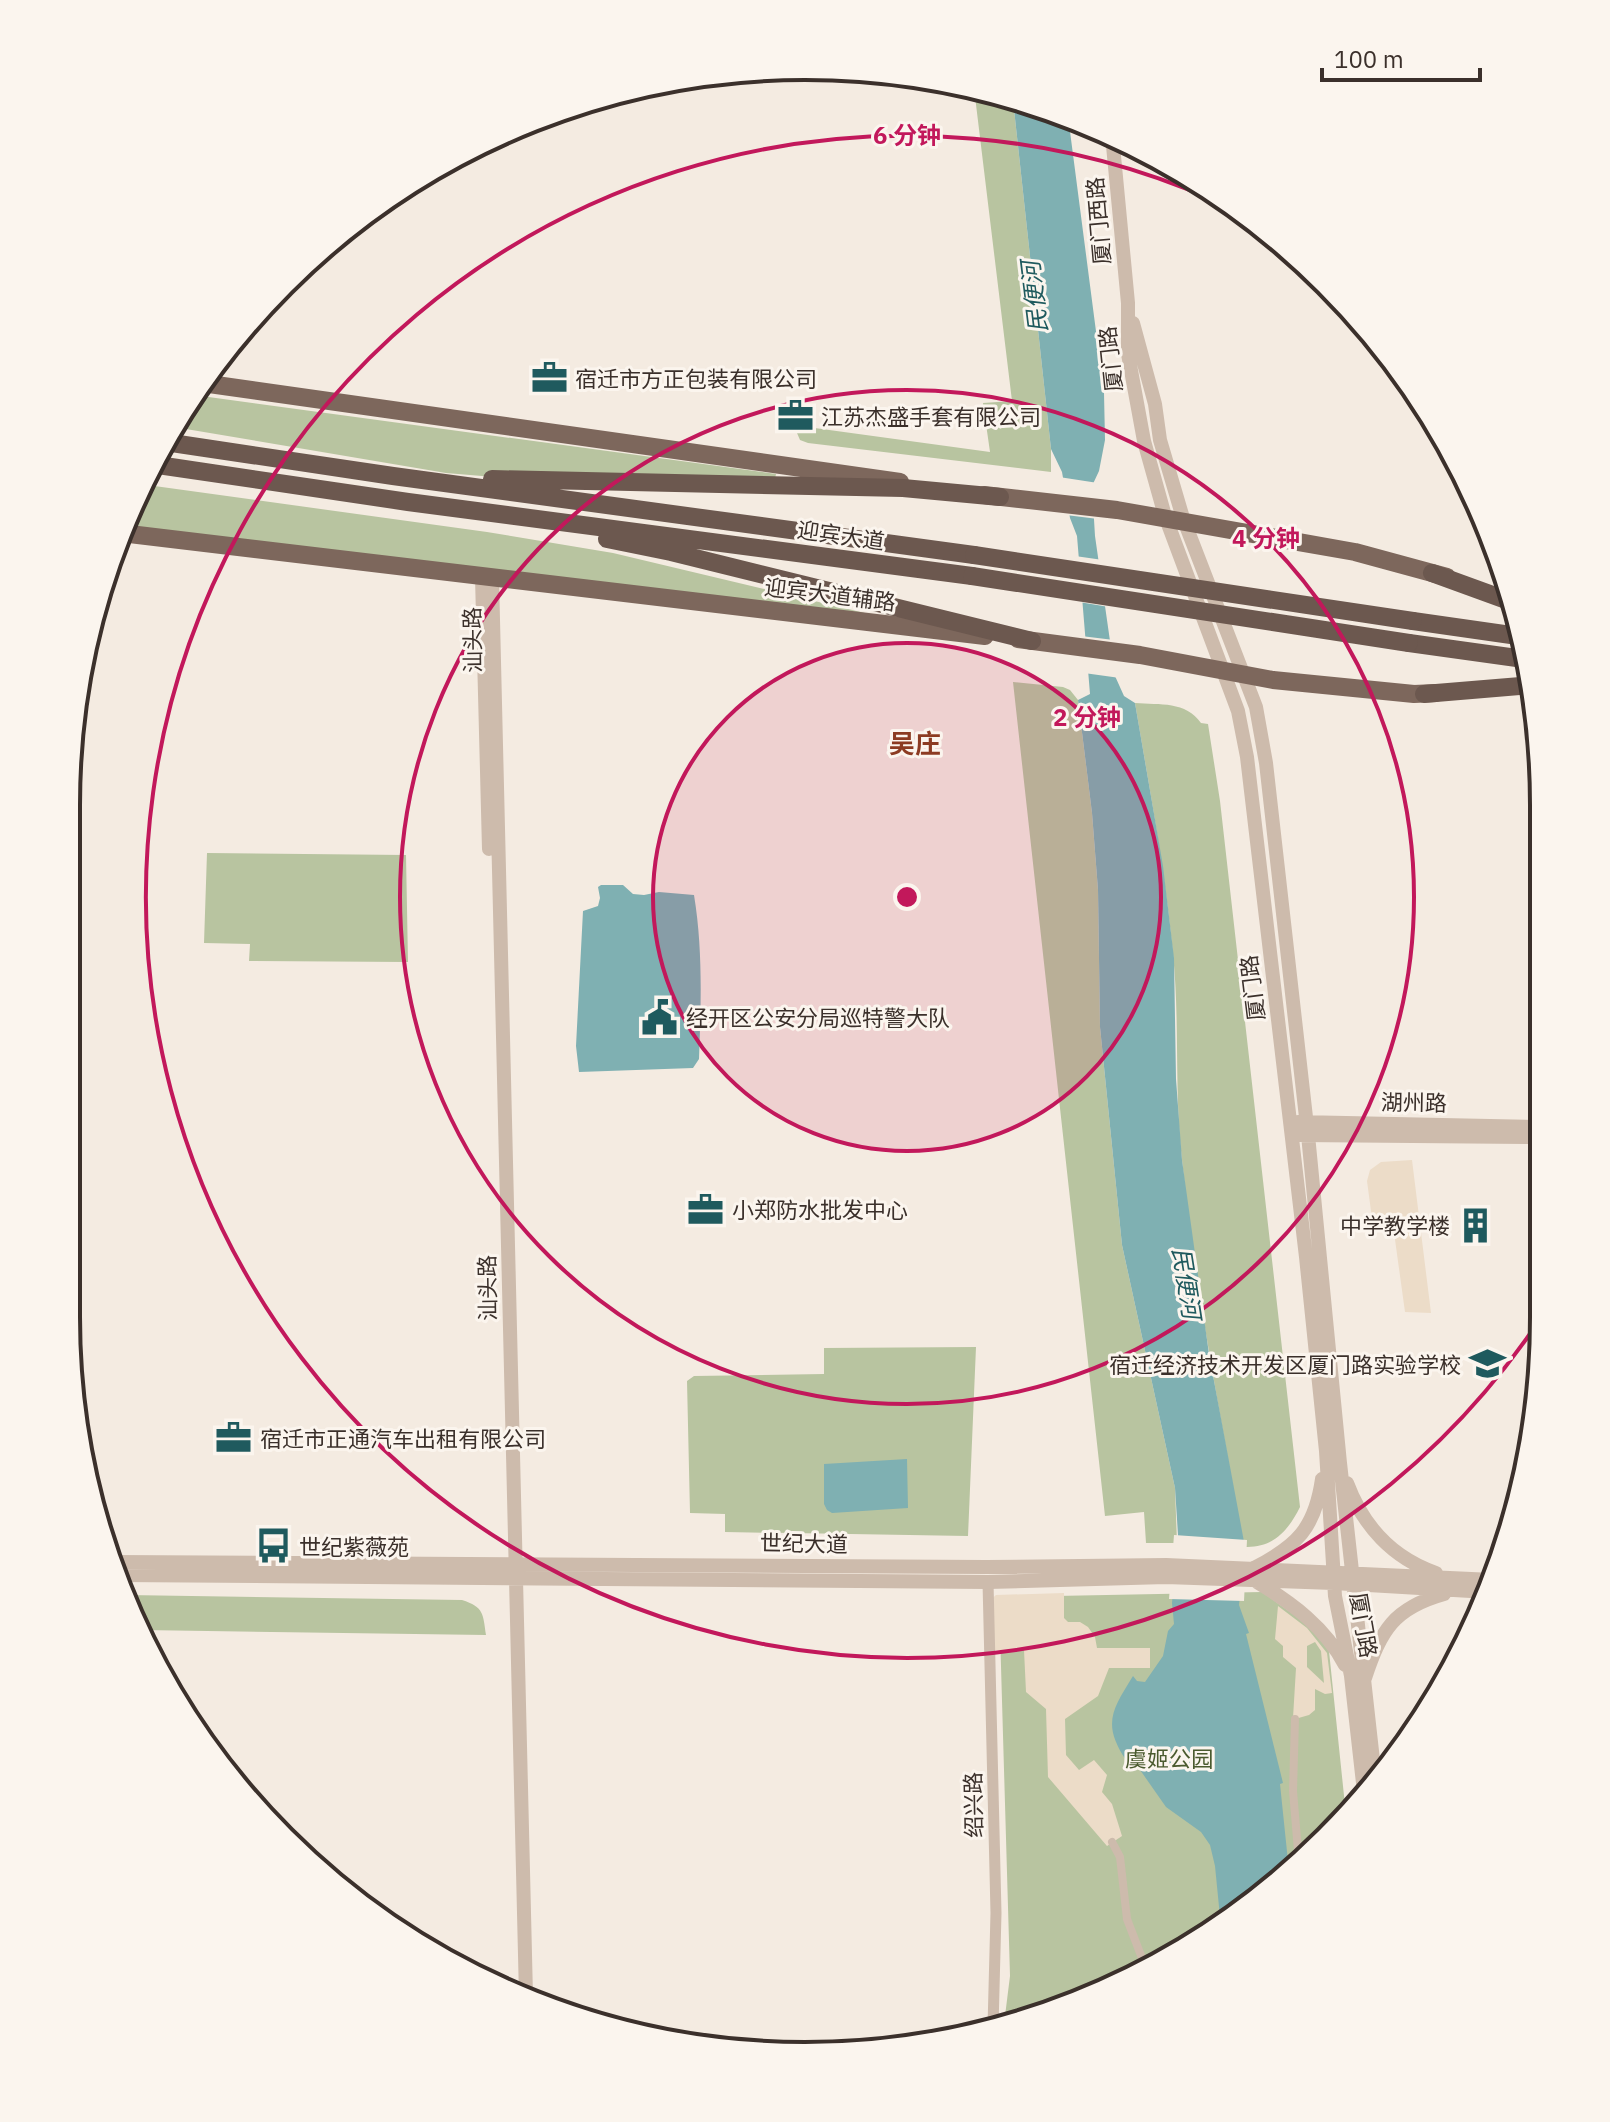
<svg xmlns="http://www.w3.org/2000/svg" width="1610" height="2122" font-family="'IBM Plex Sans','Noto Sans SC',sans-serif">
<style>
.green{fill:#b8c4a0}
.plaza{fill:#ecdcc8;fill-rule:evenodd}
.water{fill:#7fb0b2}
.pier{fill:#f4ebe1}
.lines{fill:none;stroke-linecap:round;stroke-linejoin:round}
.pedestrian{stroke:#cdbbac;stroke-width:8}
.minor{stroke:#cdbbac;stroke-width:11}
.tertiary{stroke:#cdbbac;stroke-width:14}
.primary{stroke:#7d675c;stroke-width:18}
.trunk{stroke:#6c584f;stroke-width:18}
.trunk-bridge{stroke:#6c584f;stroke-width:18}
.ring{fill:none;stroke:#c2185b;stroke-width:4}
.labels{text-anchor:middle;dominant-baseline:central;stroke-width:6;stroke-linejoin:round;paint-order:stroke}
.street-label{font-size:22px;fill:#3b302b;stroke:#fbf5ee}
.poi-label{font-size:22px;fill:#3b302b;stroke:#fbf5ee;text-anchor:start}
.park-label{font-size:22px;fill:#4a5a2e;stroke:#fbf5ee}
.water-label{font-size:24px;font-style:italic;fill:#1f5a5e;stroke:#fbf5ee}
.quarter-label{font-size:26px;font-weight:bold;fill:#8c3b22;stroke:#fbf5ee}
.rim{fill:none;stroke:#3b302b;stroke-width:4}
.centre{fill:#c2185b;stroke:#fbf5ee;stroke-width:4}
.ring-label{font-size:24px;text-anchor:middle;font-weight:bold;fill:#c2185b;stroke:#fbf5ee;stroke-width:6;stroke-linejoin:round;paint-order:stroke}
</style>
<rect width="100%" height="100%" fill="#f4ebe1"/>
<path class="green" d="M974,88L1013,100L1051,449V472L808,443L800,440L797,433L800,426L990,452L983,403L1012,401Z
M194,395L776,474L774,483L494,477L446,473L174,427Z
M140,484L487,532L613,553L911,624L123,528Z
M1013,682L1063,687L1070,690L1078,700L1092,813L1098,890L1100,1027L1122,1245L1175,1488L1177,1543H1146L1144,1512L1105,1516Z
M1135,703C1160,705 1186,701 1201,723L1208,724L1220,801L1300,1507C1288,1531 1273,1548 1245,1547L1241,1531C1219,1408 1195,1285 1182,1160C1174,1092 1180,1022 1173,954C1165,870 1149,786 1135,703Z
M207,853L406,855L408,962L249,961L250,944L204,943Z
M976,1347L968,1536L725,1532V1514L690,1513L687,1381L694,1376L824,1374V1348Z
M1262,1592L1310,1626L1329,1651L1346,1815L1328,1839L1216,1931L1043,2017L1004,2024L1010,1976L999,1597Z
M127,1595L462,1600C484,1607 483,1614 486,1635L142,1630Z"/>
<path class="plaza" d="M1412,1160L1431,1313L1405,1312L1393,1225L1373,1226L1367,1181L1370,1170L1381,1162Z
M1064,1593V1618L1068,1622H1080L1088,1627L1095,1637L1097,1648H1150V1668H1109L1098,1696L1065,1719L1066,1755L1079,1770L1094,1760L1107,1775L1102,1792L1112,1804L1122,1836L1107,1846L1048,1777L1046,1709L1026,1692L1024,1650H990L988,1602L996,1595Z
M1278,1606L1307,1628L1327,1653L1332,1693L1325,1694L1315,1689V1710L1309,1715L1295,1719L1293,1718L1296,1668L1283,1657V1646L1275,1639ZM1315,1642L1321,1651L1324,1683L1307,1667V1646Z"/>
<path class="water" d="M1013,100L1068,116L1104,393L1105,440L1099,471L1092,486L1095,536L1115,676L1124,696L1135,703L1163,866L1174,958L1176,1079L1182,1160L1209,1354L1245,1547L1239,1605L1249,1633L1246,1634L1283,1783L1280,1784L1289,1871L1221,1927L1215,1866L1210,1845L1201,1832L1166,1807L1131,1757L1126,1760C1102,1724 1112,1710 1133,1676L1137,1681L1145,1682L1163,1656L1168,1631L1174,1624L1172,1603L1178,1535L1175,1488L1122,1245L1100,1027L1098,890L1092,813L1078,700L1090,694L1077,536L1070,518L1062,472L1051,449Z
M601,885H623L633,894L644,895L659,892L694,895C703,950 701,1004 699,1059L693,1068L579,1072L576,1046L583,911L598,906L600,898L598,887Z
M907,1459L908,1508L832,1513L827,1510L824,1504V1464Z"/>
<path class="pier" d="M1059,477L1098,483L1096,487L1098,519L1066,515Z
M1075,556L1103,560L1109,607L1079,602Z
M1081,636L1114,640L1120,678L1084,673Z
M1174,1535L1247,1540L1244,1601L1169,1599Z"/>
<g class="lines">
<path class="pedestrian" d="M1295,1719L1293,1791L1299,1863
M1112,1842L1120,1857L1127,1919L1145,1966"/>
<path class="minor" d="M988,1582L996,1913L993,2027"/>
<path class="tertiary" d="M1112,135L1128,303V354L1144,441L1165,516L1238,711L1247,757L1306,1257L1326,1451L1335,1596L1351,1676L1364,1792
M1133,323L1155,404L1160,440L1183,518L1256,707L1266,763L1308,1135L1340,1463L1375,1778
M482,577L489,849
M492,578L526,1996
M1298,1122L1538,1127
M1300,1135L1538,1137
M1347,1483C1363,1526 1393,1558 1436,1573
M114,1562L986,1567L1166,1565L1493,1580
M1254,1568C1297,1546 1315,1528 1322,1479
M119,1575L988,1582L1166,1577L1334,1583L1488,1592
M1257,1582C1292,1603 1325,1627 1345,1665
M1365,1678C1381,1630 1394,1608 1444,1594"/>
<path class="primary" d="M202,383L900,482
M984,495L1117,510L1355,552L1447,577
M121,533L985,636
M1018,639L1140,655L1273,680L1414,694L1436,693"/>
<path class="trunk" d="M165,442L393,476L974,555
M151,464L408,502L972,576
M492,479L903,488L1000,497
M607,539L671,552L1032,641
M1432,573L1509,601
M1413,621L1518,636
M1409,643L1524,659
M1424,694L1531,685"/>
<path class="trunk-bridge" d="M974,555L1413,621
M972,576L1409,643"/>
</g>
<circle cx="907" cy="897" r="254" fill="#c2185b" fill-opacity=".12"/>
<g class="ring">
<circle cx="907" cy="897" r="254"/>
<circle cx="907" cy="897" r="507"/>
<path d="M1534 1328A761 761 0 1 1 1241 213"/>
</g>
<defs>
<symbol id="office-bare" viewBox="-9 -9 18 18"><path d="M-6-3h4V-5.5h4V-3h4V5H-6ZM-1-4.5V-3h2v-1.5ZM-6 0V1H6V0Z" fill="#1f5a5e" stroke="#fbf5ee" stroke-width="2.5" paint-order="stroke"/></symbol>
<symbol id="civic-bare" viewBox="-9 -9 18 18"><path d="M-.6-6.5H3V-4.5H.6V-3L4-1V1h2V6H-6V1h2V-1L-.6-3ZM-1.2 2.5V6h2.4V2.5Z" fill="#1f5a5e" stroke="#fbf5ee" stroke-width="2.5" paint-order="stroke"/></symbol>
<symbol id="building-bare" viewBox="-9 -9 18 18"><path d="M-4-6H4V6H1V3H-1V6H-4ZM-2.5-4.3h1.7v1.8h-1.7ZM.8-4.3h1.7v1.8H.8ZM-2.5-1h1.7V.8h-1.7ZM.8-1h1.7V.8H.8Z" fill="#1f5a5e" stroke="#fbf5ee" stroke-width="2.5" paint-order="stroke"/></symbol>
<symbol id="school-bare" viewBox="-9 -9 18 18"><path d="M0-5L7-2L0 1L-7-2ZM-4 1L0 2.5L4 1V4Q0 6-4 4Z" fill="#1f5a5e" stroke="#fbf5ee" stroke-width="2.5" paint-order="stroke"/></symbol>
<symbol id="bus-bare" viewBox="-9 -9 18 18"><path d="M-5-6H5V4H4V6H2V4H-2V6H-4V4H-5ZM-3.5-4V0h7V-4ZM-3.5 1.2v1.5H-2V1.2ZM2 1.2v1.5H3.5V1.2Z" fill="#1f5a5e" stroke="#fbf5ee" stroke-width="2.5" paint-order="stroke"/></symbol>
</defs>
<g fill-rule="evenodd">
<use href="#office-bare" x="524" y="352" width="51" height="51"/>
<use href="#office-bare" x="770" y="390" width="51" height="51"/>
<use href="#civic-bare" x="634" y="992" width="51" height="51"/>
<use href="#office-bare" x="680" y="1184" width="51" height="51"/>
<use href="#building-bare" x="1450" y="1200" width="51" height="51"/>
<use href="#school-bare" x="1462" y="1338" width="51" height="51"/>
<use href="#office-bare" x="208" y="1412" width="51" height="51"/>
<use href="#bus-bare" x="248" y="1520" width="51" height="51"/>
</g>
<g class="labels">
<g class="street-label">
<text transform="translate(1098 221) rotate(-95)">厦门西路</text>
<text transform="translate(1110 359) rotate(-96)">厦门路</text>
<text transform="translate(841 535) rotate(8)">迎宾大道</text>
<text transform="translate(830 594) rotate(7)">迎宾大道辅路</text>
<text transform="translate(472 640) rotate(-91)">汕头路</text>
<text transform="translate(1252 988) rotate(-97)">厦门路</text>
<text transform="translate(1414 1102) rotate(1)">湖州路</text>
<text transform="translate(487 1288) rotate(-91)">汕头路</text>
<text transform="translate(804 1543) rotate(1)">世纪大道</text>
<text transform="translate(1364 1625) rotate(80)">厦门路</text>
<text transform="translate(973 1805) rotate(-91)">绍兴路</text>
</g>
<g class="poi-label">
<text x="575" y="378">宿迁市方正包装有限公司</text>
<text x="821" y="416">江苏杰盛手套有限公司</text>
<text x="686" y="1017">经开区公安分局巡特警大队</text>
<text x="732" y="1209">小郑防水批发中心</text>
<text x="1450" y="1225" text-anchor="end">中学教学楼</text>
<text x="1461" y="1364" text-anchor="end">宿迁经济技术开发区厦门路实验学校</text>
<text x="260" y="1438">宿迁市正通汽车出租有限公司</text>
<text x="299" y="1546">世纪紫薇苑</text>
</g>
<g class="park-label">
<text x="1169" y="1758">虞姬公园</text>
</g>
<g class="water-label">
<text transform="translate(1034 297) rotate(-97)">民便河</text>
<text transform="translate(1187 1283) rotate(81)">民便河</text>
</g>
<g class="quarter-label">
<text x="915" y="743">吴庄</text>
</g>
</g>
<path d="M0 0H1610V2122H0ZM805 80H805A725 725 0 0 1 1530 805V1317A725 725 0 0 1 805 2042H805A725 725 0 0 1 80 1317V805A725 725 0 0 1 805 80Z" fill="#fbf5ee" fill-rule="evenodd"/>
<path class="rim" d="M805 80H805A725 725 0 0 1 1530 805V1317A725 725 0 0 1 805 2042H805A725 725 0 0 1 80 1317V805A725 725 0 0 1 805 80Z"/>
<circle cx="907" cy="897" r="12" class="centre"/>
<g class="ring-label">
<text x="907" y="144">6 分钟</text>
<text x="1266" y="547">4 分钟</text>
<text x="1087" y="726">2 分钟</text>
</g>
<path d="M1322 68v12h158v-12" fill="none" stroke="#3b302b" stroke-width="4"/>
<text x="1334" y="68" font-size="24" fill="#3b302b" stroke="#fbf5ee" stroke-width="6" paint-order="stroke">100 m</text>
</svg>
